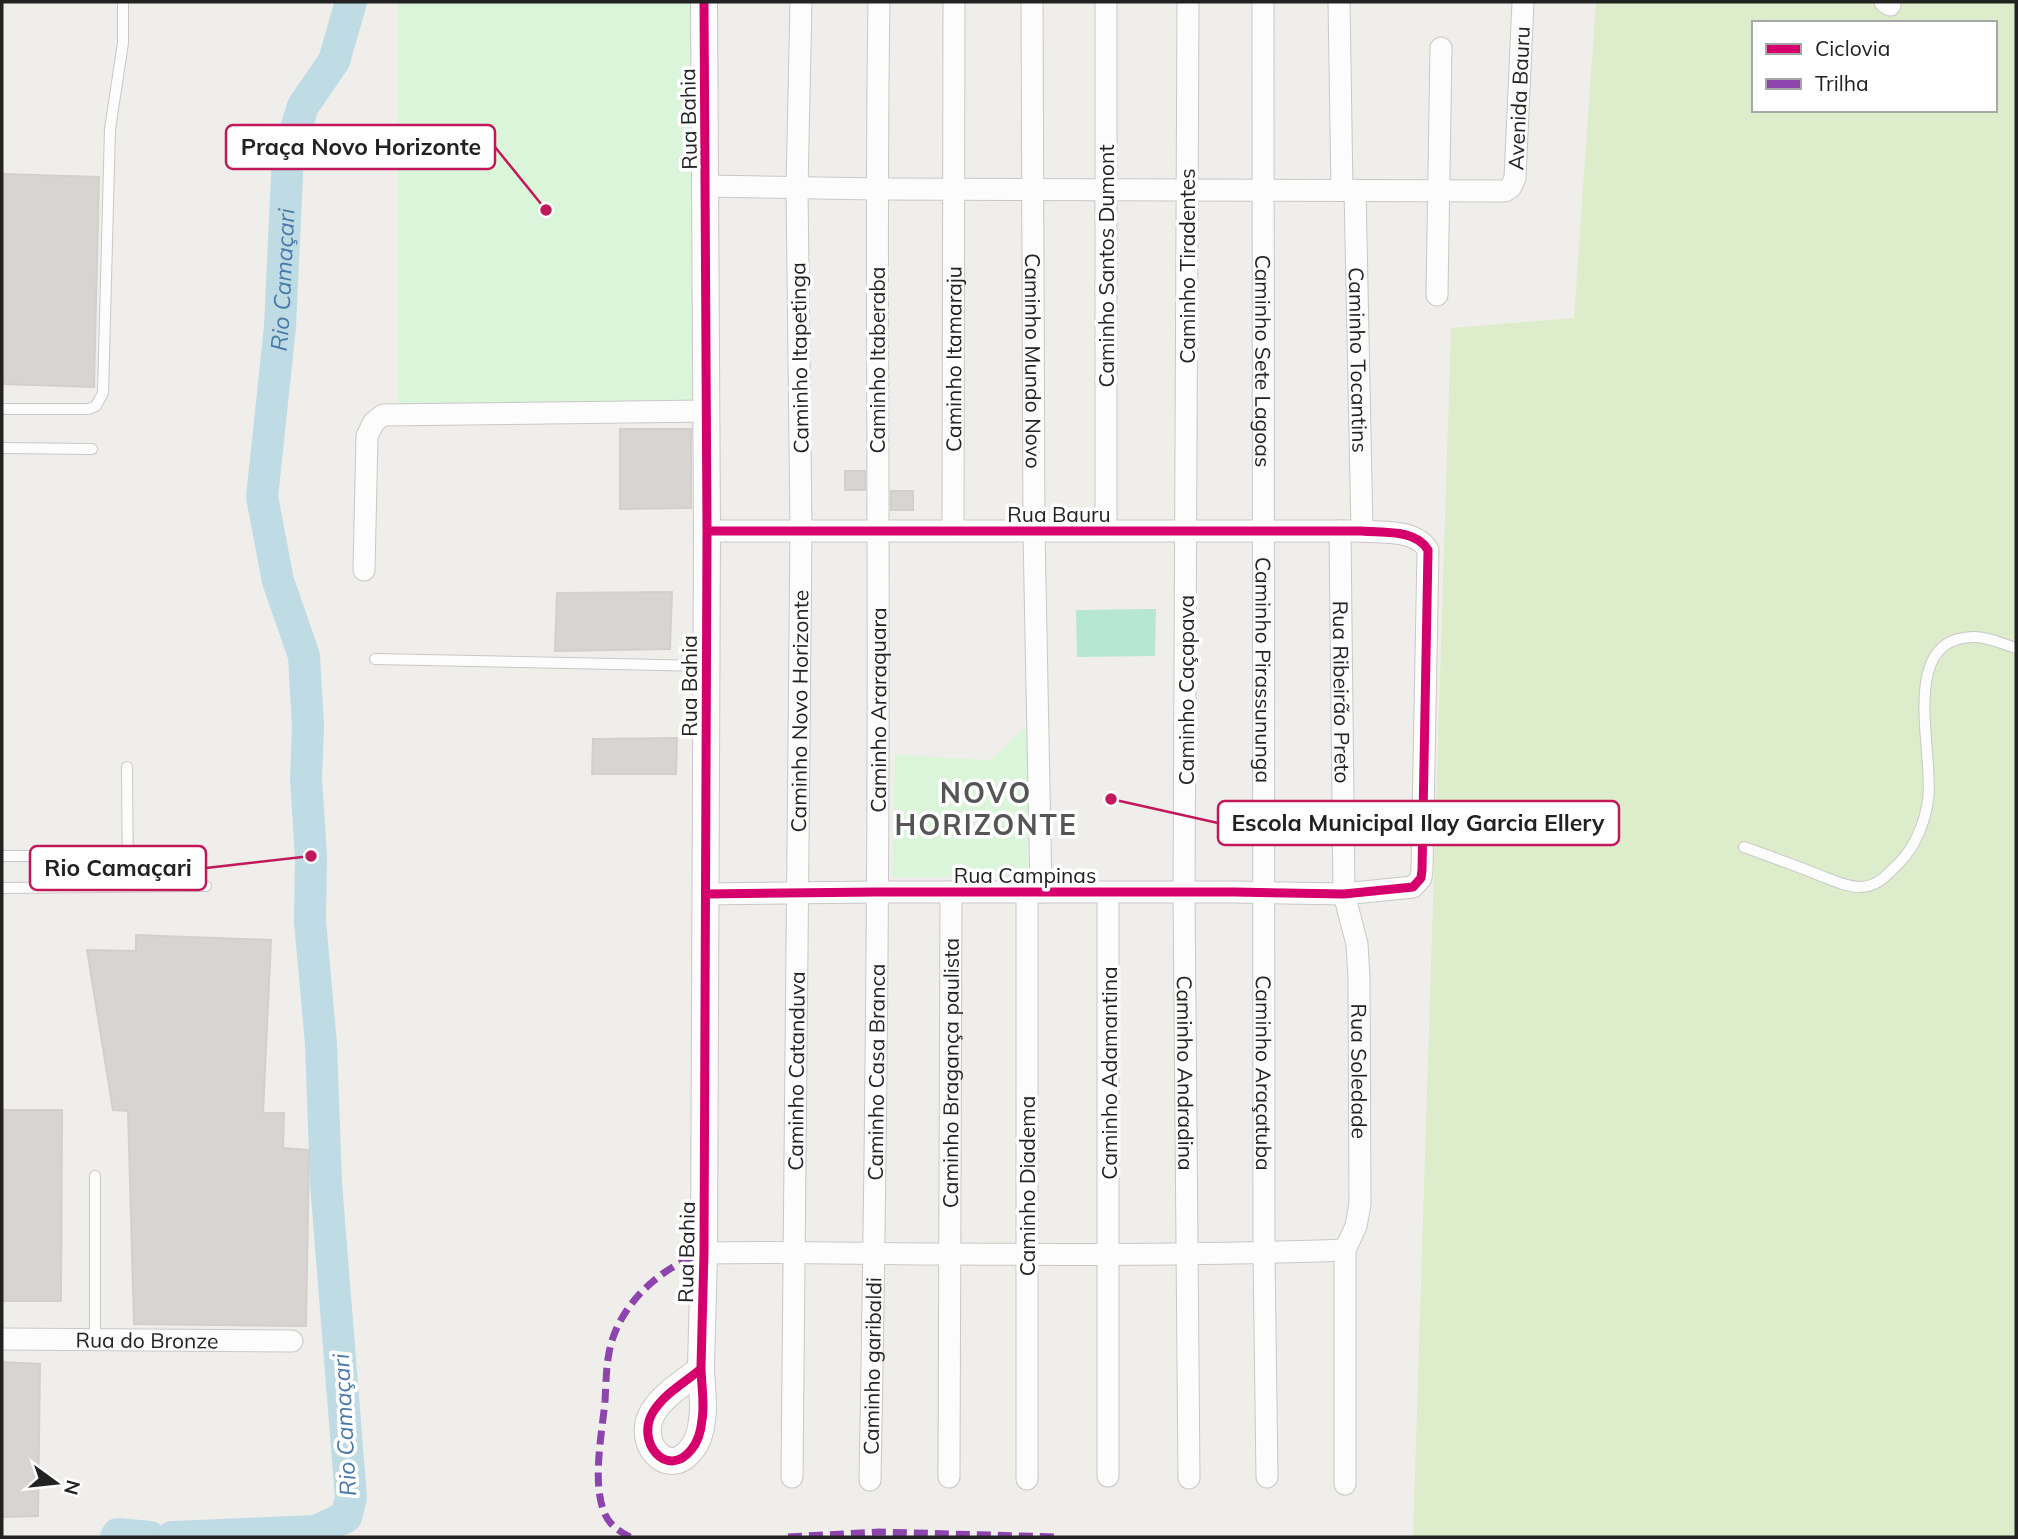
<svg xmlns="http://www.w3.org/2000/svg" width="2018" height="1539" font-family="Mulish,sans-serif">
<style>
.grass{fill:#ddeccb;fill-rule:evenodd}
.park{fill:#daf5da}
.pitch{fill:#b7e6d2}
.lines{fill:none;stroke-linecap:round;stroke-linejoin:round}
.river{stroke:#bfdbe3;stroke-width:32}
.building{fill:#d7d4d2;stroke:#d3d0cc;stroke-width:2}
.service-casing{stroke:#c9c8c7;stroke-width:12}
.minor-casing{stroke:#c9c8c7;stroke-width:23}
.tertiary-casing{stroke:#c9c8c7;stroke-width:28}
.service{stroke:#fdfcfc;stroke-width:10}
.minor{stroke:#fdfcfc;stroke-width:21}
.tertiary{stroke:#fdfcfc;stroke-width:26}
.quiet{stroke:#8e44ad;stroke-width:7;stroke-dasharray:14 7;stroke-linecap:butt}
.cycleway-casing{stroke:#fff;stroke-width:13}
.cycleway{stroke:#d6006c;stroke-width:9}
.labels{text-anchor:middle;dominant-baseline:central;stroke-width:7;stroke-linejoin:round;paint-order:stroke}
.street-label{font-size:21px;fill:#222;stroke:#fff}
.water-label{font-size:23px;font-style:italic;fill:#4a7aab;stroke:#fff}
.district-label{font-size:28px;font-weight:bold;letter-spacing:2px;fill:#555;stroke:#fff}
.leader{fill:none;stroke:#c2185b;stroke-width:2.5}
.callout-dot{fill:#c2185b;stroke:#fff;stroke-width:2.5}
.callout{fill:#fff;stroke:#c2185b;stroke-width:2.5}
.callout-label{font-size:23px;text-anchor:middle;font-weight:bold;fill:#222}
</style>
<rect width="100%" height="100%" fill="#f0eeeb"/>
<path class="grass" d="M1596,2H2016V1537H1413L1451,328L1574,318ZM1754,23H1995V110H1754Z"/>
<path class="park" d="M398,2H692L694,418L398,425Z
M1029,723L1027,877H892L895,755L991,760Z"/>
<path class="pitch" d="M1156,609L1155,656L1077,657L1076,610Z"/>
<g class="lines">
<g class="river">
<path d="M116,1537L118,1534L150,1537"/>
<path id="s1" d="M172,1537L316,1531L346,1517L351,1498L326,1183L321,1044L310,921L311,856L306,779L308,726L304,656L278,581L262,497L280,327L288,154L303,106L334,61L351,2"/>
</g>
</g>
<path class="building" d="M2,174L99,177L94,387L2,384Z
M620,429H691V508L620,509Z
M845,471H865V490H845Z
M891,491H913V510H891Z
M672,592L670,649L555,651L557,593Z
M677,738L676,774H592L593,739Z
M136,935L271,940L263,1113H284L283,1148L309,1150L306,1326L134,1324L128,1111L113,1110L87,950L136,951Z
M2,1110H62L61,1301H2Z
M2,1362L40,1364L38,1516L2,1517Z"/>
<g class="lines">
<defs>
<path id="service" d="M2,409H89L96,406L103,393L110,129L123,43V2
M2,448L92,449
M375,659L707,666
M127,767L128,887
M1744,847C1769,856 1794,865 1819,875C1832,880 1846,887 1860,887C1878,887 1888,874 1900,862C1915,847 1925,822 1928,800C1935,753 1896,636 1975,637C1988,637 2003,644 2016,648
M2,856H86C101,864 98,871 98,887
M2,888L206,886
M95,1176V1340"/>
<g id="minor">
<path id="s2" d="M1032,2L1034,532L1041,892"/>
<path id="s3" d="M1188,2L1184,893L1189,1478"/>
<path id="s4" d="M1263,2L1264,1253L1267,1477"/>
<path d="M1339,2L1342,190"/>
<path d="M1885,2L1890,5"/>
<path id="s5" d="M706,186L876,189L1505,191L1511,187L1515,178L1523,2"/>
<path id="s6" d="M1355,190L1362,531"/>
<path d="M1437,295L1441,48"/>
<path id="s7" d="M953,531L954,2"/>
<path d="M1106,531V2"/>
<path id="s8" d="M1340,531L1344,894L1357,944L1359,978L1360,1204L1356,1226L1345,1250V1484"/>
<path d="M364,570L367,436L374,422L383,415L707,411"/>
<path d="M706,894L876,892H1235L1344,894L1413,887L1421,878L1422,870L1428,550C1416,529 1384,533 1362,531H707"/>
<path d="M704,1253C787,1251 870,1254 953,1254C1084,1255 1215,1255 1345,1250"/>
<path id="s9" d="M2,1339L292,1341"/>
<path d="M1108,1476V893"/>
<path id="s10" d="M792,1477L801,529L797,188L801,2"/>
<path id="s11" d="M949,1477L951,892"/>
<path d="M1027,1479V892"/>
<path id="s12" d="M870,1480C876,1163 879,846 878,529C878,353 876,178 879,2"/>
</g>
<path id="tertiary" d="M701,1369C685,1382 664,1394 653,1412C635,1442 667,1480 691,1450C698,1442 701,1431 702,1420C705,1403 701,1384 701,1366C702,1328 703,1291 704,1253L707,531L704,2"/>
</defs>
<use href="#service" class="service-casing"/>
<use href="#minor" class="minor-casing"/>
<use href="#tertiary" class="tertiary-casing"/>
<use href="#service" class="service"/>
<use href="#minor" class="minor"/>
<use href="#tertiary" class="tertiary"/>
<path class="quiet" d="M630,1537C619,1531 609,1525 604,1512C592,1481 602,1434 605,1401C606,1385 606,1368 609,1353C611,1341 616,1328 622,1318C639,1288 671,1263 704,1253
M788,1537L879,1532L1058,1537"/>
<defs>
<path id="cycleway" d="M706,894L876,892H1235L1344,894L1413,887L1421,878L1422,870L1428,550C1416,529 1384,533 1362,531H707
M701,1369C685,1382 664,1394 653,1412C635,1442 667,1480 691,1450C698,1442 701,1431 702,1420C705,1403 701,1384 701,1366C702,1328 703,1291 704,1253L707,531L704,2"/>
</defs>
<use href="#cycleway" class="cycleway-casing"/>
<use href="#cycleway" class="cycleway"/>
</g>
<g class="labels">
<g class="street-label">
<text stroke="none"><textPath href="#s5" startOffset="896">Avenida Bauru</textPath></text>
<text transform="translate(688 119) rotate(-91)">Rua Bahia</text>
<text transform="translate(1106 266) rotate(-90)">Caminho Santos Dumont</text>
<text transform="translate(1187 266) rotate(-90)">Caminho Tiradentes</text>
<text transform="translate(799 358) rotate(-91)">Caminho Itapetinga</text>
<text transform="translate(877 360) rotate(-90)">Caminho Itaberaba</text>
<text stroke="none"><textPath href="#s7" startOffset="172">Caminho Itamaraju</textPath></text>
<text stroke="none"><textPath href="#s6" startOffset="170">Caminho Tocantins</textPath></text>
<text stroke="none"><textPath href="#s2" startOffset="359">Caminho Mundo Novo</textPath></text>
<text stroke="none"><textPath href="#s4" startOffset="359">Caminho Sete Lagoas</textPath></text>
<text x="1059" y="514">Rua Bauru</text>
<text stroke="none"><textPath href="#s4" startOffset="668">Caminho Pirassununga</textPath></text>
<text transform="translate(689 686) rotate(-90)">Rua Bahia</text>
<text transform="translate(1186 690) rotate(-90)">Caminho Caçapava</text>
<text stroke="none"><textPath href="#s8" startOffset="161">Rua Ribeirão Preto</textPath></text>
<text stroke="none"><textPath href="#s10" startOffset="766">Caminho Novo Horizonte</textPath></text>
<text stroke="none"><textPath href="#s12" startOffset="770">Caminho Araraquara</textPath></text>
<text x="1025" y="875">Rua Campinas</text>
<text stroke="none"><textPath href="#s10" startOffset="406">Caminho Catanduva</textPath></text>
<text stroke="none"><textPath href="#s12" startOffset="408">Caminho Casa Branca</textPath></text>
<text stroke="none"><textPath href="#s8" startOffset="542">Rua Soledade</textPath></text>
<text stroke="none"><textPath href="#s11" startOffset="404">Caminho Bragança paulista</textPath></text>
<text transform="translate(1109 1073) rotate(-90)">Caminho Adamantina</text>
<text stroke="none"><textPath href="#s3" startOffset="1071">Caminho Andradina</textPath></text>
<text stroke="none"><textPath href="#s4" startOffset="1071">Caminho Araçatuba</textPath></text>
<text transform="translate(1027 1186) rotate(-90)">Caminho Diadema</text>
<text transform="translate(686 1252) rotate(-89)">Rua Bahia</text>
<text stroke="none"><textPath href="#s9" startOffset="145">Rua do Bronze</textPath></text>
<text stroke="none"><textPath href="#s12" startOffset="114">Caminho garibaldi</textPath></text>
</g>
<g class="water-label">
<text stroke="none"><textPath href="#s1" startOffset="1424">Rio Camaçari</textPath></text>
<text transform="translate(344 1425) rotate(-93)">Rio Camaçari</text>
</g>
<g class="district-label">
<text x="986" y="792">NOVO<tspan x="986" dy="32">HORIZONTE</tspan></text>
</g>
</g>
<path class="leader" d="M546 210L495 147M1111 799L1218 823M311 856L206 868"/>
<g class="callout-dot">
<circle cx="546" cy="210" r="7"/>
<circle cx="1111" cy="799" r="7"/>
<circle cx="311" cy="856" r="7"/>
</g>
<g class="callout">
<rect x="226" y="125" width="269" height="44" rx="7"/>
<rect x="1218" y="801" width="401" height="44" rx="7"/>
<rect x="30" y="846" width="176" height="44" rx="7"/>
</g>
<g class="callout-label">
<text x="361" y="155">Praça Novo Horizonte</text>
<text x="1418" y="831">Escola Municipal Ilay Garcia Ellery</text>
<text x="118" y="876">Rio Camaçari</text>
</g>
<rect width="2018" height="1539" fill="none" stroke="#222222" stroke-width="7"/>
<rect x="1752" y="21" width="245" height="91" fill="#ffffff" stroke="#a7a7a7" stroke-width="2"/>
<rect x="1766" y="44" width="35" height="10" fill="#d6006c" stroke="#a7a7a7" stroke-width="2"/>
<text x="1815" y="56" font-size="21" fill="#222222">Ciclovia</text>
<rect x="1766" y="79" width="35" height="10" fill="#8e44ad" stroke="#a7a7a7" stroke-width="2"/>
<text x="1815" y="91" font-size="21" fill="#222222">Trilha</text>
<g transform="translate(56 1483) rotate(105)" stroke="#ffffff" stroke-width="5" paint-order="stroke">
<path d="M0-5L12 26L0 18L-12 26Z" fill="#222222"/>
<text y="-10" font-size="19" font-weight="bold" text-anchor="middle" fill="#222222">N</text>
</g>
</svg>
